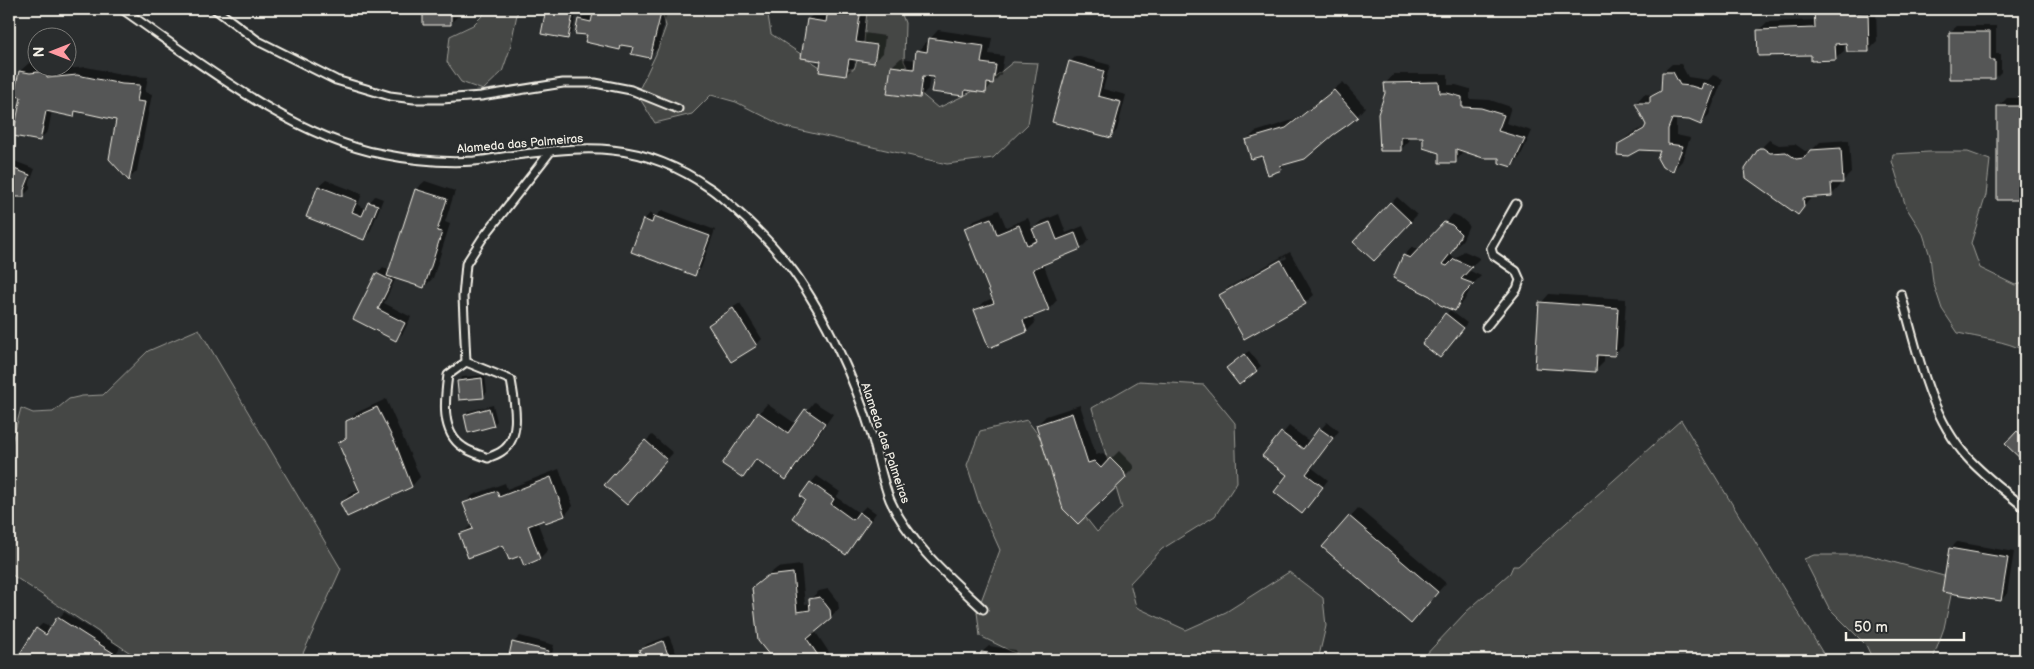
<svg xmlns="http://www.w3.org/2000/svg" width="2034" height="669" font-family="'Balsamiq Sans',sans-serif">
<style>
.green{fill:#444645;stroke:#9c9c96}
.shadow{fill:#0007;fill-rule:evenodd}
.building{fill:#555756;stroke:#f4f1e8}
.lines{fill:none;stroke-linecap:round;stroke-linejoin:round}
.lane-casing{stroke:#f4f1e8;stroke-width:11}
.lane{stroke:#2a2d2e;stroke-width:7}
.labels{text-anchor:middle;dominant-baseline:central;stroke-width:4.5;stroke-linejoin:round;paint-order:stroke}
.street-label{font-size:12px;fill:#f4f1e8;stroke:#2a2d2e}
</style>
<rect width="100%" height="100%" fill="#2a2d2e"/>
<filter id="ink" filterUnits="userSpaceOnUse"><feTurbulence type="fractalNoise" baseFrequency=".02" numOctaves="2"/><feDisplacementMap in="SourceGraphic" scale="10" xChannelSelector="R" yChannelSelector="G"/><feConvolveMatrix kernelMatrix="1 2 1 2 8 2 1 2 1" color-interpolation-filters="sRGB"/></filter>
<g filter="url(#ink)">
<path class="green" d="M489,9H518L510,49L502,72L483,90L461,82L447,62L450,36L473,25Z
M661,9H767L771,34L823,69H854L864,42L867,9H900L905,23L904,61L919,92L938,108L982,87L1013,62L1038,63L1028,124L993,158L947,164L785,127L736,102L711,95L692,114L655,123L637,94L656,54L666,26Z
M1929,152H1968L1990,160L1986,195L1971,243L1980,268L2015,285L2025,283V351C2007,341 1979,338 1958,333L1942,309L1933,282L1930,256L1923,234L1906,207L1892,161L1893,154Z
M199,329L341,569L300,660H141L9,573V453L21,408L33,413L53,412L69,399L82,396L103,395L148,351Z
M1139,381L1204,385L1235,423L1237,482L1215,516L1162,549L1130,583L1136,607L1186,630L1226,612L1289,572L1323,598L1326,626L1318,660H1029L980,636L977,612L1000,550L979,503L967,465L980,431L1027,420L1048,448L1075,504L1097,532L1122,508L1092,408Z
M1681,420L1827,660H1421L1466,612L1510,573L1513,566H1518Z
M1814,555H1867L1951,578L1954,581L1944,628L1934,656L1936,660H1873L1866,645L1829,608L1804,559Z"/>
<path class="shadow" d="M424,9H459V15L451,23L424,24Z
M547,9H577L572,33L568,38L542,33Z
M595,9H668L658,48L650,56L634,46L624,44L619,49L588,34L579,20L588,11L594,12Z
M829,9H867L864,33L885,36L883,53L874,62L855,59L854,67L846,75L822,60L808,20L816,11L829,13Z
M1816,9H1876L1877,42L1869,50L1844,42V51L1835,59L1812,53L1758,31L1767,22L1816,20Z
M1957,26H1996V54H2001V72L1995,78L1950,32Z
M938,30L992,38L989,54L1004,56L1001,74L985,92L969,90L964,95L935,76L930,75L928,89L920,97L892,66L901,58L916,60L918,51L926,42L929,43L930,39Z
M1076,56L1110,65L1103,89L1126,95L1117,130L1111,137L1070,62Z
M29,63L38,65V68H55V70L86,67L131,76L148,77L145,92L152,94L137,171L129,179L118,119L78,111L73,115L52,111L48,131L40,139L23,96L20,71Z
M1672,64H1681L1688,77L1708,80L1713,75L1723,79L1709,115L1700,123L1689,119L1676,118V135L1690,138L1682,161L1673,170L1662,150L1619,144L1628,136L1648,125L1636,103L1644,94L1653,95L1663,87V72Z
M1394,74H1448V85H1456L1470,89V99L1490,100L1511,107L1506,123L1532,131L1520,157L1512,166L1501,157L1464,151L1456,161L1440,152L1424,136H1409V141L1400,150L1386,93V83Z
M1343,82L1365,107L1357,116L1288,162L1281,169L1247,140L1255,132L1296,119Z
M2007,98H2025V199H1999L1998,107Z
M1769,140L1779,145L1795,144L1805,151L1812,150L1820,142L1849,140L1851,173L1843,181H1840V186L1832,195L1812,197L1798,213L1760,149Z
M9,159L35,169L30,182V189L23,196H20L12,205H10L9,218Z
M326,180L362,194L358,205L365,208L375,196L383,199L370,232L364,238L308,216L319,186Z
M425,181L455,191L445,222L450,224L433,278L424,287L396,278L384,303L411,317L403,333L396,340L354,318L377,274L383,267L390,271L416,189Z
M1397,197L1417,215L1374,260L1355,241Z
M662,210L715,230L701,268L695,275L644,220L650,213L656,216Z
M999,210L1006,227L1028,218L1033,230L1042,221L1059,214L1066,233L1083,226L1089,240L1081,248L1043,263L1057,300L1049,309L1032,315L1035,323L1027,331L976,311L984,302L993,298L966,229L974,220Z
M1453,214L1460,217L1469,225L1463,239L1450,255L1456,258L1464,251L1480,258L1468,270L1481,276L1473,284L1464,301L1455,310L1404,256L1412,247L1419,250Z
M1290,252L1314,295L1305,303L1221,295L1229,287ZM1286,256L1287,258L1229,291V288Z
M1549,294L1626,299L1623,346L1614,354H1604V362L1595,371L1541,303Z
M740,303L762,339L756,345L709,325L716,318Z
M1450,310L1467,323L1440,357L1423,343Z
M1249,351L1261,366L1239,384L1231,364Z
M485,375L487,392L483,396L458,382L462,377Z
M386,399L420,477L412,486L341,503L350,494L360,489L339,443L348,434V421L356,413Z
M814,402L833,414L794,470L786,479L757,459L743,477L759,413L767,404L796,424Z
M493,405L497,421L493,425L465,415L469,411Z
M1080,405L1096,455L1103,453L1110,460L1119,451L1132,464L1134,468L1078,522L1037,425L1046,416Z
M1327,422L1339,431L1311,467L1328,480L1308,506L1289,475L1264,456L1289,426L1310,442Z
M2025,426V461L2007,444Z
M652,435L673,453L633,497L646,441Z
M559,469L573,506L565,515L546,522L545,518L537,521L548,550L540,558L520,554L504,543L461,534L473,524L465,504L473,495L505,483L507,489Z
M817,476L840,492L836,497L859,513L866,506L876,513L846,554L807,499L811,483Z
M1358,508L1446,583L1411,622L1324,547Z
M1957,542L2014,552L2007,594L2001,600L1950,549Z
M801,565L805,604L811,603L810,599L819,591L828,589L838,602L839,609L815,631L834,660H786L781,653L762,580L777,568Z
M64,612L120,647L112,660H71L64,656L61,660H18L37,629L43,623L52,628Z
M520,636L554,645L551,659L557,660H509L514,642Z
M669,636L679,660H644L640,651L647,644Z
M989,646L1016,650L1014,660H981L982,652Z"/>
<path class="building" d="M423,9H451V25H423Z
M546,9H574L568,39L541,34Z
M594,9H640L647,11L648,9H662L650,58L631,54L633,47L621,45L620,50L585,42L587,35L575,34L578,19L591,22Z
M828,9H861L856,42L877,45L874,63L849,59L846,76L819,72L821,61L801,58L807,19L826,22Z
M1267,9H1280V12L1267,13Z
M1814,9H1857V13L1868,12L1869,52H1847L1846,43L1835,44L1836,60L1811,61V55L1758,56L1757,30L1815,28Z
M1949,32H1990V60H1995V79H1949Z
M929,38L984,46L981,63L996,65L993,84L987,83L986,93L965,90L964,96L931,92L934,77L923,76L920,98L887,94L891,66L914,69L916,50L927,52Z
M1069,61L1104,71L1098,96L1121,102L1111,138L1052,122Z
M19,71L30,73L46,71L47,78L77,75L122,84L140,85L137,101L145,102L129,181L109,159L116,120L75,111L74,117L46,111L40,141L13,136L21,97L14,96Z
M1662,72H1673L1680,85L1691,86L1701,89L1703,83L1715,87L1701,125L1689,120L1672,119L1668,129V144L1683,146L1673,171L1662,167L1657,158L1660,151L1639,150L1628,156L1617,155L1618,144L1644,129L1646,125L1635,103H1650V97L1661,91Z
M1439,82L1440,93H1447L1462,97V107L1481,108L1504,115L1498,131L1525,139L1512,167L1499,163V158H1483L1456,149V163H1439V153L1423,148V137H1401V151H1380L1378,114L1385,93L1384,83Z
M1334,90L1358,117L1349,124L1333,135L1305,159L1280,166L1282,170L1268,175L1262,156L1251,159L1245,140L1286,128Z
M1997,106H2025V200H1997Z
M1759,148H1763L1770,153L1786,152L1796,159L1804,158L1810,150L1841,148L1843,183H1831L1832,196L1803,198L1804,207L1798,215L1746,178L1745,169Z
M9,167L30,175L24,190V197H16L13,206H9Z
M318,186L357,201L352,212L362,216L368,202L378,205L364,240L306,217Z
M415,189L447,199L437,231L442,232L424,288L387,276Z
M1390,202L1411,222L1374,261L1353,242Z
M654,216L710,236L695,276L631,252L643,219L652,223Z
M991,218L997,234L1019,225L1027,245L1037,241L1032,229L1050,222L1057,240L1075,233L1081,249L1033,269L1049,310L1023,320L1027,332L989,348L974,310L994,303L964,228Z
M1444,222L1452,225L1461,234L1454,249L1442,264L1447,266L1454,259L1472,267L1461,279L1474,284L1464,294L1455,311L1440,305L1430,296L1393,278L1403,255L1410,258Z
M1281,260L1306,304L1244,339L1219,295Z
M376,273L392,281L378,309L405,323L396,341L353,319Z
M1539,302L1618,308L1615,356L1597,355L1596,372L1535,368Z
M733,308L757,346L731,362L708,325Z
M1445,313L1464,328L1440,358L1422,344Z
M1244,354L1257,371L1239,385L1226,368Z
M482,378L484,398L459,400L457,381Z
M377,407L396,445L412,487L347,517L340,503L360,492L338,443L346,438V421Z
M489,408L494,426L468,433L464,415Z
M805,409L825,423L786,480L756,459L743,478L722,464L758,412L788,433Z
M1072,413L1088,463L1094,461L1101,468L1110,458L1124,472L1126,478L1078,524L1063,509L1036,425Z
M1319,428L1333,438L1306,474L1323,487L1302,514L1274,492L1287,475L1262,456L1281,432L1303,449Z
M2017,431L2025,438V463L2005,444Z
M645,440L667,460L627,505L604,485Z
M551,477L565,516L545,523L544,520L528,526L540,559L524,566L520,556L509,560L503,545L468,558L459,534L473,529L463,503L497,491L499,497Z
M810,482L834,499L831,504L853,520L859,512L870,520L846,555L792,518L805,500L800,496Z
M1349,516L1438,592L1411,624L1322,547Z
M1949,548L2008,558L2001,601L1942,592Z
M793,573L797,612L810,610L809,599L820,597L830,610L831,619L807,639L821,660H785L780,655L770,656L758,641L752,588L767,576Z
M57,617L115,654L111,660H68L62,656L60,660H16L36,628L46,635Z
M663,641L670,660H643L639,650Z
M512,642L549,651L546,660H508Z
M981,652L1010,656L1009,660H980Z"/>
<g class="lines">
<defs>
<path id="lane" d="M122,9C197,61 292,137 382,154C412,160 444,163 474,161C493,159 512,155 532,153C558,150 586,147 612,150C646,153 681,168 708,187C718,193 726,202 735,209C756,228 777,249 794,272C825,315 856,383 871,433C878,455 881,478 890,500C910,544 949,577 983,609
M215,9L258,41L336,80L390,96L414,99H442L481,96L563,83H595L631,90L678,109
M1901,294C1917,349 1928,413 1967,457C1984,476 2006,492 2025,508
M1486,327L1517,289L1520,280L1516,271L1493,255L1491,248L1516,204
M466,362L511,380C514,400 523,437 502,451C498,454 492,456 488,458C480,455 470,452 463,447C440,432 445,398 448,375Z
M466,362L463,297L466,264L482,239L550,152"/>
</defs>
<use href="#lane" class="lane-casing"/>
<use href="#lane" class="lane"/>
</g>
</g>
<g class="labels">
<g class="street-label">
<text transform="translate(520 144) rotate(-5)">Alameda das Palmeiras</text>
<text transform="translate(885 443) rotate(71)">Alameda das Palmeiras</text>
</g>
</g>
<rect width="2034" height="669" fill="none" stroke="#2a2d2e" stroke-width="30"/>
<rect x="15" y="15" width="2004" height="639" fill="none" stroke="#f4f1e8" stroke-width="2" filter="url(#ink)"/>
<g transform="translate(52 52) rotate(270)"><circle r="24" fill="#2a2d2e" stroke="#7b7b78"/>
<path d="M0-4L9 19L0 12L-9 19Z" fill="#ff9aa2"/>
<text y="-8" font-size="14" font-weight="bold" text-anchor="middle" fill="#f4f1e8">N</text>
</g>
<path d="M1846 632v8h118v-8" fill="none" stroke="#f4f1e8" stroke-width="2.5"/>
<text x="1854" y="632" font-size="15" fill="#f4f1e8" stroke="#2a2d2e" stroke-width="4" paint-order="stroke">50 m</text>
</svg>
